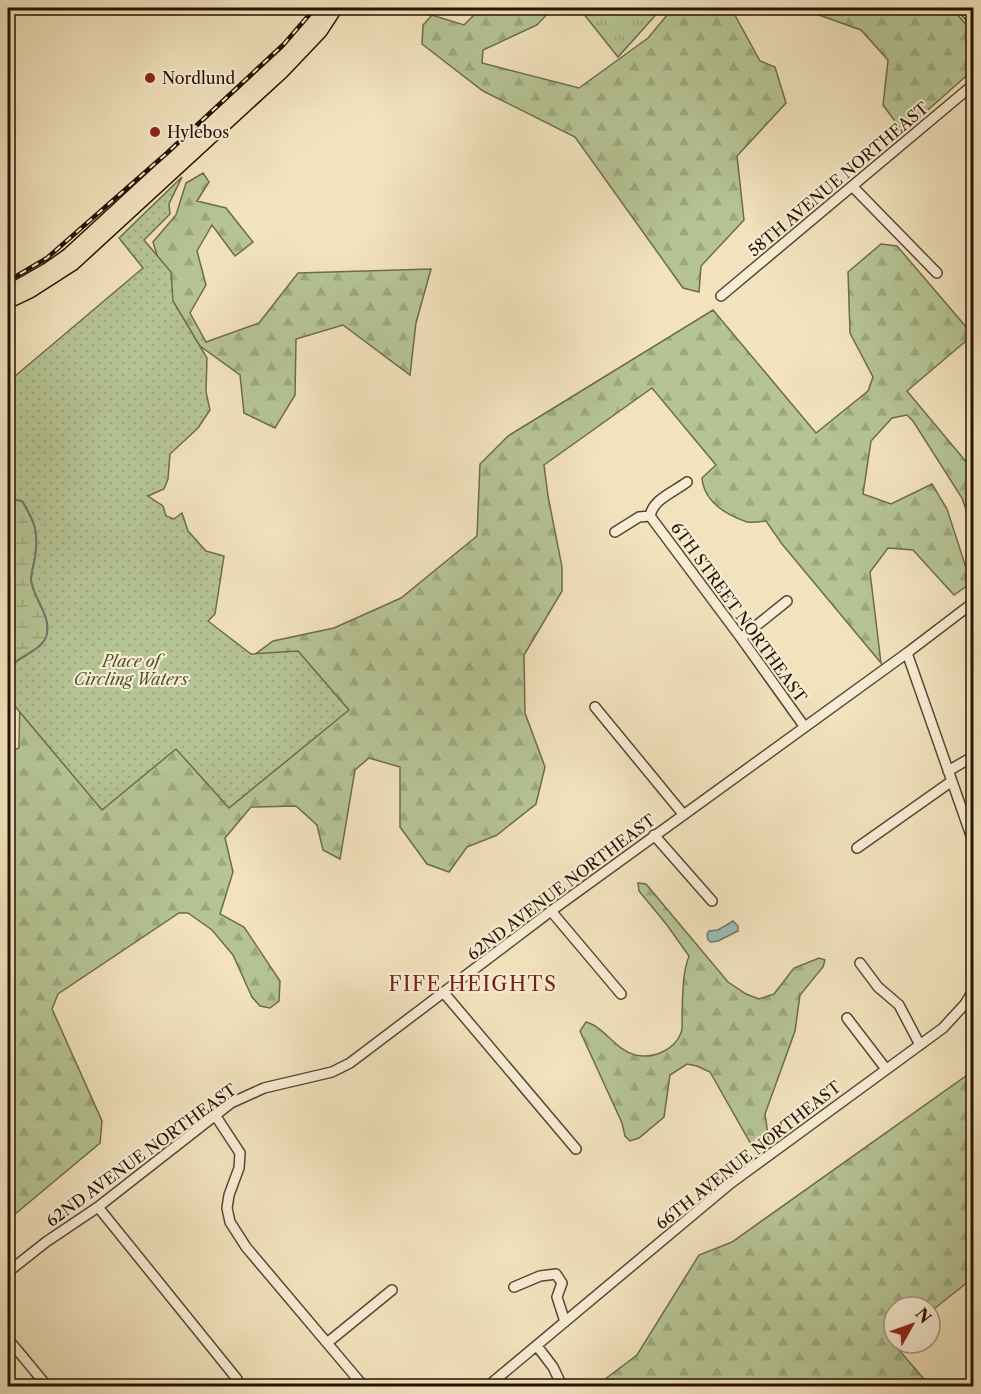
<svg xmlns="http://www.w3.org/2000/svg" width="981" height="1394" font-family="'Libre Caslon Text',serif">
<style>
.grass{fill:url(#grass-tufts);stroke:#6d6c4b;stroke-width:1.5}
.forest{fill:url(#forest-firs);stroke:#6d6c4b;stroke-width:1.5}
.wetland{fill:url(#wetland-marsh);stroke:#6d6c4b;stroke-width:1.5}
.park{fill:url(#park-dots);stroke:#6d6c4b;stroke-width:1.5}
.water{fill:#9cbdb7;stroke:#6c796e;stroke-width:1.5}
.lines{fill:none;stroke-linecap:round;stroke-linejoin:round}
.stream{stroke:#6c796e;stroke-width:2}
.minor-casing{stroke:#584730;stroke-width:12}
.major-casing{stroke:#241301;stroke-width:15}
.minor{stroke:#f7edd5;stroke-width:9}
.major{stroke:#f2e3be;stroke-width:12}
.rail-casing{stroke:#241301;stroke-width:4.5}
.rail{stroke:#f7edd5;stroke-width:2;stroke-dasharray:7;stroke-linecap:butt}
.poi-dot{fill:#8f2418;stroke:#f7edd5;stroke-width:2}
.labels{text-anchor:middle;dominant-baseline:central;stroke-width:4.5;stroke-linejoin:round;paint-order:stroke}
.poi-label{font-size:16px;fill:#241301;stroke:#f7edd5;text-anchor:start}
.street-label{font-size:16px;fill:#241301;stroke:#f7edd5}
.park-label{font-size:16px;font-style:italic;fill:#575135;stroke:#f7edd5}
.quarter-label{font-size:20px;letter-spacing:1.5px;fill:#7a1f14;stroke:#f7edd5}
</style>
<defs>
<pattern id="grass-tufts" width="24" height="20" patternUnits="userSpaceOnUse" patternTransform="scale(1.5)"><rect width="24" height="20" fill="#b6c495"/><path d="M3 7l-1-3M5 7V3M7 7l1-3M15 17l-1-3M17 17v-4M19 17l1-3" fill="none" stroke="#9ca87f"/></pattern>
<pattern id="forest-firs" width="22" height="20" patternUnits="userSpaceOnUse" patternTransform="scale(1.5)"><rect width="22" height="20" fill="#b6c495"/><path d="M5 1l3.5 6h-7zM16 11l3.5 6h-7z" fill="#9ca87f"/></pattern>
<pattern id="wetland-marsh" width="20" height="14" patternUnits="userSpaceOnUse" patternTransform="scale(1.5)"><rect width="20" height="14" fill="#b6c495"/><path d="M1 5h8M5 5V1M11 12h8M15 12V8" fill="none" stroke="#9ca87f"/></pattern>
<pattern id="park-dots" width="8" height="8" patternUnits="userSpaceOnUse" patternTransform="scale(1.5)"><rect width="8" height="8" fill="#b6c495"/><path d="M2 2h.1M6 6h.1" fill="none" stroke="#9ca87f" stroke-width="1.8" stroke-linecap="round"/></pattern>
</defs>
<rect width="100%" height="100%" fill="#f2e3be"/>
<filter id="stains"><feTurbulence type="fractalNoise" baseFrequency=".00333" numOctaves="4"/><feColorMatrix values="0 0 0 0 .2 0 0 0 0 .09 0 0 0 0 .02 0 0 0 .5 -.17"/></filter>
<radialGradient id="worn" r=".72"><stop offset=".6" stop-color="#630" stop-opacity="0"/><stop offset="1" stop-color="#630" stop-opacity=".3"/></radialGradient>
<path class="grass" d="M579,8H662L618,57Z"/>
<path class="forest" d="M481,8H553L537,25L483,50L482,63L579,88L648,38L673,8H731L760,61L775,67L786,103L737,156L744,220L701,266L699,292L683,288L575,137L483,91L422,44L423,25L432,15L464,25Z
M811,8H952L973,33V70L903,132L883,105L888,60L861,30L819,15Z
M203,173L209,182L197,201L226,208L253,242L235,256L212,225L197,251L206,285L190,313L206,342L259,323L298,273L431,269L416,323L410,375L343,325L296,339L295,395L275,428L244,413L240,375L189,338L174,312L153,242L176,215L186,183Z
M881,244L897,246L973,335L907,391L973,470V530L962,498L913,421L907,415L892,418L871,441L863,494L891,504L932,484L947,509L971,583L954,595L913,550L888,548L870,572L881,663L782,544L766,521C760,522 753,523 747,522C727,515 704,502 702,478L716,465L652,388L544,465L548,496L562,567V591L524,655L525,713L545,767L536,804L497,835L467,847L449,872L427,864L400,827V767L369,758L355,770L340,859L323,850L317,825L296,806L251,807L225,838L233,872L220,914L244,927L280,981L279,1001L270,1008L260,1006L252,997L233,955L212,930L188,913H179L58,994L52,1009L102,1121L100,1143L8,1220V840L11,808L8,807V752L19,748L20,689L224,677L273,641L334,628L401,598L477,536L480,464L508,436L713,310L816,433L868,391L873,377L850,333L848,272Z
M638,883L646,884L728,982L746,994L759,999L774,994L794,968L819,958L825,960L823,967L800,995L795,1031L765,1114L769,1142L756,1153L710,1072L697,1066L687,1064L670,1075L664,1117L639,1138L630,1141L625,1136L622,1123L580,1031L586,1022C605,1027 614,1049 635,1055C652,1059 674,1051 681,1033C683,1029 682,1020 682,1015C683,995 682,975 689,956L667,925L639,891Z
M973,1071V1278L930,1312V1307H894V1341L892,1342L930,1386H596L637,1355L699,1255L732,1242Z"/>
<path class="wetland" d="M8,414L76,626L8,676C8,660 11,648 14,632L8,624V574L11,575L13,571L8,565V559L14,552L12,538L8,534Z"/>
<path class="park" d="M182,177L169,204L170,214L144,240L171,272L173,301L207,358L206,392L210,410L198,428L170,454L168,479L164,489L148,496L163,506L166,516L174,519L182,513L188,531L206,551L224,556L215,614L208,621L251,654L298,651L349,710L229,808L176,749L102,810L8,698V669C17,657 40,652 46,637C53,617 33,599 31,580C31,575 33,567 34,562C39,535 37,525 22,501L12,499L8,500V382L143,268L119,238Z"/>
<path class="water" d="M8,8H89C67,16 54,12 32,10C24,9 15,10 8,10Z
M733,921L738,926V931L718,941L710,942C707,940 706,934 709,931L718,930Z"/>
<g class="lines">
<path class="stream" d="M8,500L12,499L22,501C35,522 39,533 35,557C34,564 31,573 31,580C33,599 53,617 46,637C40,652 17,656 8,669"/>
<defs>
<path id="minor" d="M962,8L974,21
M852,186L937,273
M721,296L974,84
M650,516L741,638L804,726
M650,516C653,499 674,492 687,482
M615,532L639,517L650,516
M741,638L787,601
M907,653L974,844
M595,707L683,814
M948,771L974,756
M654,835L712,901
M857,848L952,781
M551,911L621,994
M860,963L878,987L899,1005L920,1045
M444,993L576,1149
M847,1018L886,1069
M215,1115L240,1153L239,1168L229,1195L227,1208L230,1222L246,1247L360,1382
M98,1207L237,1379
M8,1272L46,1242L98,1207L231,1103L264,1088L332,1072L350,1063L551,911L907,653L974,602
M514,1287L540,1276L556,1274L562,1283L557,1297L565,1322
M8,1339L47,1386
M327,1343L392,1290
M537,1346L553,1367L562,1386
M488,1386L731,1183L943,1028L965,1004L974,989"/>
<path id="major" d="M8,292L48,269L68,255L287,53L310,26L324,8
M8,302L31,291L73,264L282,72L321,31L336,8"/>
</defs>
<use href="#minor" class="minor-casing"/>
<use href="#major" class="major-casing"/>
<use href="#minor" class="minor"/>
<use href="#major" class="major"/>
<defs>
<path id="rail" d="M8,281L47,258L167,153L284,44L315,8"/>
</defs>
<use href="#rail" class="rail-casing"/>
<use href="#rail" class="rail"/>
</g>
<g class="poi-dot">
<circle cx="150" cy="78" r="6"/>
<circle cx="155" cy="132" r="6"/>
</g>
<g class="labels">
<g class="poi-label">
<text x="162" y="78">Nordlund</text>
<text x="167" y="132">Hylebos</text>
</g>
<g class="street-label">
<text transform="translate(838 179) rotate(-40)">58TH AVENUE NORTHEAST</text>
<text transform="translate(739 612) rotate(54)">6TH STREET NORTHEAST</text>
<text transform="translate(561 887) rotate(-37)">62ND AVENUE NORTHEAST</text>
<text transform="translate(141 1155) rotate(-36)">62ND AVENUE NORTHEAST</text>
<text transform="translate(748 1155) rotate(-38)">66TH AVENUE NORTHEAST</text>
</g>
<g class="park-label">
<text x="131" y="661">Place of<tspan x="131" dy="18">Circling Waters</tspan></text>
</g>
<g class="quarter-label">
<text x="473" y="984">FIFE HEIGHTS</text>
</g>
</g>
<rect width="981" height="1394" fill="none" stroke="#f2e3be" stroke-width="30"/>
<rect x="9" y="9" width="963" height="1376" fill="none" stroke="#241301" stroke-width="3"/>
<rect x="15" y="15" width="951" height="1364" fill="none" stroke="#241301" stroke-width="1.5"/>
<g transform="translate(912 1325) rotate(50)"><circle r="28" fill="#f7edd5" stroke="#a39680" stroke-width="1.5"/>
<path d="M0-4.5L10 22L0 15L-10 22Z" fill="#8f2418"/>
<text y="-9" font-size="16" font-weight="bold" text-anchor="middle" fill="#241301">N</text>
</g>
<rect width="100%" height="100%" filter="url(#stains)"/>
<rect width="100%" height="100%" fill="url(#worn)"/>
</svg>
